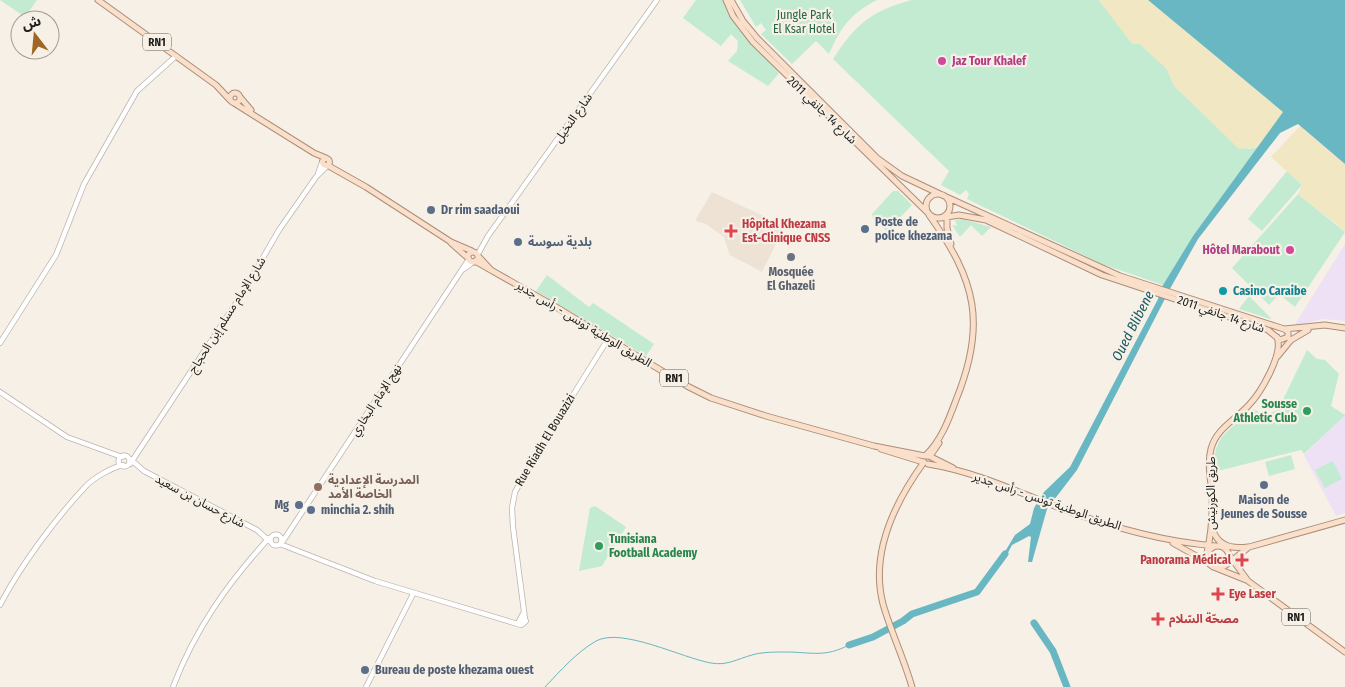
<svg xmlns="http://www.w3.org/2000/svg" width="1345" height="687" font-family="'Fira Sans Condensed','Noto Sans Arabic',sans-serif">
<style>
.commercial{fill:#eee1f5}
.built{fill:#ede2d3}
.green{fill:#c2ebd2}
.sand{fill:#f1e7c2}
.water{fill:#69b7c2}
.lines{fill:none;stroke-linecap:round;stroke-linejoin:round}
.stream{stroke:#69b7c2;stroke-width:1}
.river{stroke:#69b7c2;stroke-width:7}
.minor-casing{stroke:#bbb5ad;stroke-width:6}
.major-casing{stroke:#ac8e78;stroke-width:7}
.minor{stroke:#fff;stroke-width:4.5}
.major{stroke:#fadfcb;stroke-width:5}
.hotel-dot{fill:#d1479c;stroke:#f6f0e7;stroke-width:2}
.service-dot{fill:#5c6f8a;stroke:#f6f0e7;stroke-width:2}
.health-dot{fill:#e0444e;stroke:#f6f0e7;stroke-width:2}
.worship-dot{fill:#6b7280;stroke:#f6f0e7;stroke-width:2}
.culture-dot{fill:#0f9aa8;stroke:#f6f0e7;stroke-width:2}
.leisure-dot{fill:#2e9e5b;stroke:#f6f0e7;stroke-width:2}
.education-dot{fill:#8d6e63;stroke:#f6f0e7;stroke-width:2}
.labels{text-anchor:middle;dominant-baseline:central;stroke-width:4.5;stroke-linejoin:round;paint-order:stroke}
.shield{fill:#f6f0e7;stroke:#625e5a;stroke-width:1}
.shield-label{font-size:11px;font-weight:bold;fill:#22201d}
.park-label{font-size:12px;fill:#236645;stroke:#f6f0e7}
.hotel-label{font-size:12px;font-weight:bold;fill:#b23c85;stroke:#f6f0e7;text-anchor:start}
.street-label{font-size:12px;fill:#22201d;stroke:#f6f0e7}
.service-label{font-size:12px;font-weight:bold;fill:#4e5e75;stroke:#f6f0e7;text-anchor:start}
.health-label{font-size:12px;font-weight:bold;fill:#be3a42;stroke:#f6f0e7;text-anchor:start}
.worship-label{font-size:12px;font-weight:bold;fill:#5b616d;stroke:#f6f0e7}
.culture-label{font-size:12px;font-weight:bold;fill:#0d838f;stroke:#f6f0e7;text-anchor:start}
.leisure-label{font-size:12px;font-weight:bold;fill:#27864d;stroke:#f6f0e7;text-anchor:end}
.education-label{font-size:12px;font-weight:bold;fill:#785e54;stroke:#f6f0e7;text-anchor:start}
.water-label{font-size:14px;font-style:italic;fill:#175a61;stroke:#f6f0e7}
</style>
<rect width="100%" height="100%" fill="#f6f0e7"/>
<path class="commercial" d="M1345,244V321L1323,319L1294,326Z
M1345,414V513L1336,516L1304,455Z"/>
<path class="built" d="M712,192L785,226L762,272L730,255L724,237L706,224L695,221Z"/>
<path class="green" d="M0,0H37L25,17Z
M696,0H724L749,41L779,73L768,86L728,61L737,51L738,41L731,34L721,46L683,18Z
M740,0H877C850,14 841,27 829,54L816,41L792,64L761,34L766,30L761,23L756,27Z
M912,0H1099L1132,43L1140,44L1167,69L1174,86L1248,149L1259,147L1193,236L1163,285L1102,264L967,199L969,194L966,190L960,195L941,185L949,171L833,59C856,24 871,11 912,0Z
M1287,171L1302,185L1262,231L1248,219Z
M893,191H898L912,205L887,231L873,218L872,214Z
M1298,194L1345,232L1295,307L1279,294L1269,305L1232,268Z
M962,219L991,227L982,236L971,225L960,237L952,225L957,226L955,220Z
M547,275L589,307L593,303L654,344L646,356L536,291Z
M1249,296L1271,318L1270,319L1239,309Z
M1307,350L1317,359L1325,360L1339,374L1331,406L1345,415L1304,454L1301,450L1214,472C1212,433 1231,431 1253,409L1265,415L1278,410Z
M1291,455L1295,469L1269,476L1265,462Z
M1333,461L1342,479L1325,488L1315,470Z
M595,506L626,527L602,566L579,571L590,508Z"/>
<path class="sand" d="M1099,0H1148L1283,112L1259,147L1239,149L1174,86L1167,69L1140,44H1132Z
M1300,126L1345,164V231L1298,194L1302,185L1271,157Z"/>
<path class="water" d="M1148,0H1345V164L1298,124L1280,133L1198,239L1171,287L1077,470L1047,509L1032,562H1028L1031,537L1029,536L1012,545L1003,562L1000,560L1015,535L1030,524L1034,508L1044,492L1070,467L1158,299L1163,285L1193,236L1283,112Z"/>
<g class="lines">
<path class="stream" d="M545,687C560,671 577,652 596,641C622,627 682,658 711,663C727,666 737,659 752,655C761,652 776,652 786,652C812,652 824,658 849,645"/>
<path class="river" d="M1034,623L1053,651L1067,687
M849,645L873,637L903,621L912,614L977,592L1005,554"/>
<defs>
<path id="minor" d="M318,174L322,162
M478,254L488,236L657,0
M464,269L473,262
M0,343L56,255L84,184L137,91L176,56
M0,392L67,437L122,457
M118.5 461a5.5 5.5 0 1 1 11 0a5.5 5.5 0 1 1-11 0Z
M130,459L144,471L257,530L269,541
M130,464L242,294L279,230L316,177L328,165
M270.5 540a5.5 5.5 0 1 1 11 0a5.5 5.5 0 1 1-11 0Z
M283,541L469,259
M280,544L375,581L521,625
M0,605C20,566 56,518 86,486C95,477 111,468 123,465
M521,618L526,621L523,624L519,621L524,612
M525,619L513,527L512,508L515,492L540,448L608,339
M173,687C195,629 228,583 269,538
M366,687L413,594"/>
<path id="major" d="M98,0L216,85L230,100
M726,0L733,16L753,42L928,213
M731,0L743,21L757,38L877,158L902,176L940,194
M230 98a5 5 0 1 1 10 0a5 5 0 1 1-10 0Z
M240,97L251,110
M234,103L314,153L326,158
M322.5 162a3.5 3.5 0 1 1 7 0a3.5 3.5 0 1 1-7 0Z
M327,165L366,187L451,242L472,251
M926 206a12 12 0 1 1 24 0a12 12 0 1 1-24 0Z
M942,195L1120,276L1284,329L1325,325L1345,328
M947,214V228L951,244
M941,218L959,215L986,220L1102,275L1268,330L1280,340L1288,337V332L1284,329
M451,243L468,258
M468 257a5 5 0 1 1 10 0a5 5 0 1 1-10 0Z
M478,256L491,270
M475,261L556,307L687,386L711,398L766,416L874,446L925,456C941,441 949,419 956,400C987,324 976,280 929,215
M1277,357L1291,340L1308,330
M881,449L923,462
M925,456H929L953,468
M930,456L939,443
M928,464C966,470 1002,485 1037,499C1093,522 1155,541 1216,546
M1213,530C1218,547 1233,549 1248,547
M1173,543L1207,562
M1207 557a11 11 0 1 1 22 0a11 11 0 1 1-22 0Z
M1207,553C1211,534 1213,515 1212,495C1211,480 1207,464 1211,449C1216,429 1235,420 1248,406C1260,394 1284,354 1277,337
M1229,555L1248,581L1345,652
M1226,565L1249,547L1345,520
M1216,568L1246,580
M912,687C904,659 891,632 883,604C870,554 895,502 924,462"/>
</defs>
<use href="#minor" class="minor-casing"/>
<use href="#major" class="major-casing"/>
<use href="#minor" class="minor"/>
<use href="#major" class="major"/>
</g>
<g class="hotel-dot">
<circle cx="942" cy="61" r="5"/>
<circle cx="1290" cy="250" r="5"/>
</g>
<g class="service-dot">
<circle cx="431" cy="210" r="5"/>
<circle cx="865" cy="229" r="5"/>
<circle cx="518" cy="242" r="5"/>
<circle cx="1264" cy="485" r="5"/>
<circle cx="299" cy="505" r="5"/>
<circle cx="311" cy="510" r="5"/>
<circle cx="365" cy="670" r="5"/>
</g>
<g class="health-dot">
<path d="M728.5 223.5h5v5h5v5h-5v5h-5v-5h-5v-5h5z"/>
<path d="M1239.5 552.5h5v5h5v5h-5v5h-5v-5h-5v-5h5z"/>
<path d="M1215.5 586.5h5v5h5v5h-5v5h-5v-5h-5v-5h5z"/>
<path d="M1155.5 611.5h5v5h5v5h-5v5h-5v-5h-5v-5h5z"/>
</g>
<circle class="worship-dot" cx="791" cy="257" r="5"/>
<circle class="culture-dot" cx="1223" cy="291" r="5"/>
<g class="leisure-dot">
<circle cx="1307" cy="411" r="5"/>
<circle cx="599" cy="546" r="5"/>
</g>
<circle class="education-dot" cx="318" cy="487" r="5"/>
<g class="labels">
<g class="shield">
<rect x="143" y="33.5" width="28" height="17" rx="4"/>
<rect x="660" y="369.5" width="28" height="17" rx="4"/>
<rect x="1282" y="608.5" width="28" height="17" rx="4"/>
</g>
<g class="shield-label">
<text x="157" y="42">RN1</text>
<text x="674" y="378">RN1</text>
<text x="1296" y="617">RN1</text>
</g>
<g class="park-label">
<text x="804" y="15">Jungle Park<tspan x="804" dy="14">El Ksar Hotel</tspan></text>
</g>
<g class="hotel-label">
<text x="952" y="61">Jaz Tour Khalef</text>
<text x="1280" y="250" text-anchor="end">Hôtel Marabout</text>
</g>
<g class="street-label">
<text transform="translate(822 110) rotate(44)">شارع 14 جانفي 2011</text>
<text transform="translate(573 118) rotate(-55)">شارع النخيل</text>
<text transform="translate(1221 314) rotate(19)">شارع 14 جانفي 2011</text>
<text transform="translate(227 315) rotate(-58)">شارع اﻹمام مسلم إبن الحجاج</text>
<text transform="translate(584 324) rotate(31)">الطريق الوطنية تونس - رأس جدير</text>
<text transform="translate(376 400) rotate(-57)">نهج الإمام البخاري</text>
<text transform="translate(545 440) rotate(-59)">Rue Riadh El Bouazizi</text>
<text transform="translate(1211 493) rotate(-90)">طريق الكورنيش</text>
<text transform="translate(200 501) rotate(28)">شارع حسان بن سعيد</text>
<text transform="translate(1047 501) rotate(19)">الطريق الوطنية تونس - رأس جدير</text>
</g>
<g class="service-label">
<text x="441" y="210">Dr rim saadaoui</text>
<text x="875" y="222">Poste de<tspan x="875" dy="14">police khezama</tspan></text>
<text x="528" y="242">بلدية سوسة</text>
<text x="1264" y="500" text-anchor="middle">Maison de<tspan x="1264" dy="14">Jeunes de Sousse</tspan></text>
<text x="289" y="505" text-anchor="end">Mg</text>
<text x="321" y="510">minchia 2. shih</text>
<text x="375" y="670">Bureau de poste khezama ouest</text>
</g>
<g class="health-label">
<text x="742" y="224">Hôpital Khezama<tspan x="742" dy="14">Est-Clinique CNSS</tspan></text>
<text x="1231" y="560" text-anchor="end">Panorama Médical</text>
<text x="1229" y="594">Eye Laser</text>
<text x="1169" y="619">مصحّة السّلام</text>
</g>
<g class="worship-label">
<text x="791" y="272">Mosquée<tspan x="791" dy="14">El Ghazeli</tspan></text>
</g>
<g class="culture-label">
<text x="1233" y="291">Casino Caraibe</text>
</g>
<g class="leisure-label">
<text x="1297" y="404">Sousse<tspan x="1297" dy="14">Athletic Club</tspan></text>
<text x="609" y="539" text-anchor="start">Tunisiana<tspan x="609" dy="14">Football Academy</tspan></text>
</g>
<g class="education-label">
<text x="328" y="480">المدرسة الإعدادية<tspan x="328" dy="14">الخاصة الأمد</tspan></text>
</g>
<g class="water-label">
<text transform="translate(1133 326) rotate(-63)">Oued Blibene</text>
</g>
</g>
<g transform="translate(35 35) rotate(344)"><circle r="24" fill="#f6f0e7" stroke="#a19d96"/>
<path d="M0-4L9 19L0 12L-9 19Z" fill="#9f6724"/>
<text y="-8" font-size="14" font-weight="bold" text-anchor="middle" fill="#22201d">ش</text>
</g>
</svg>
